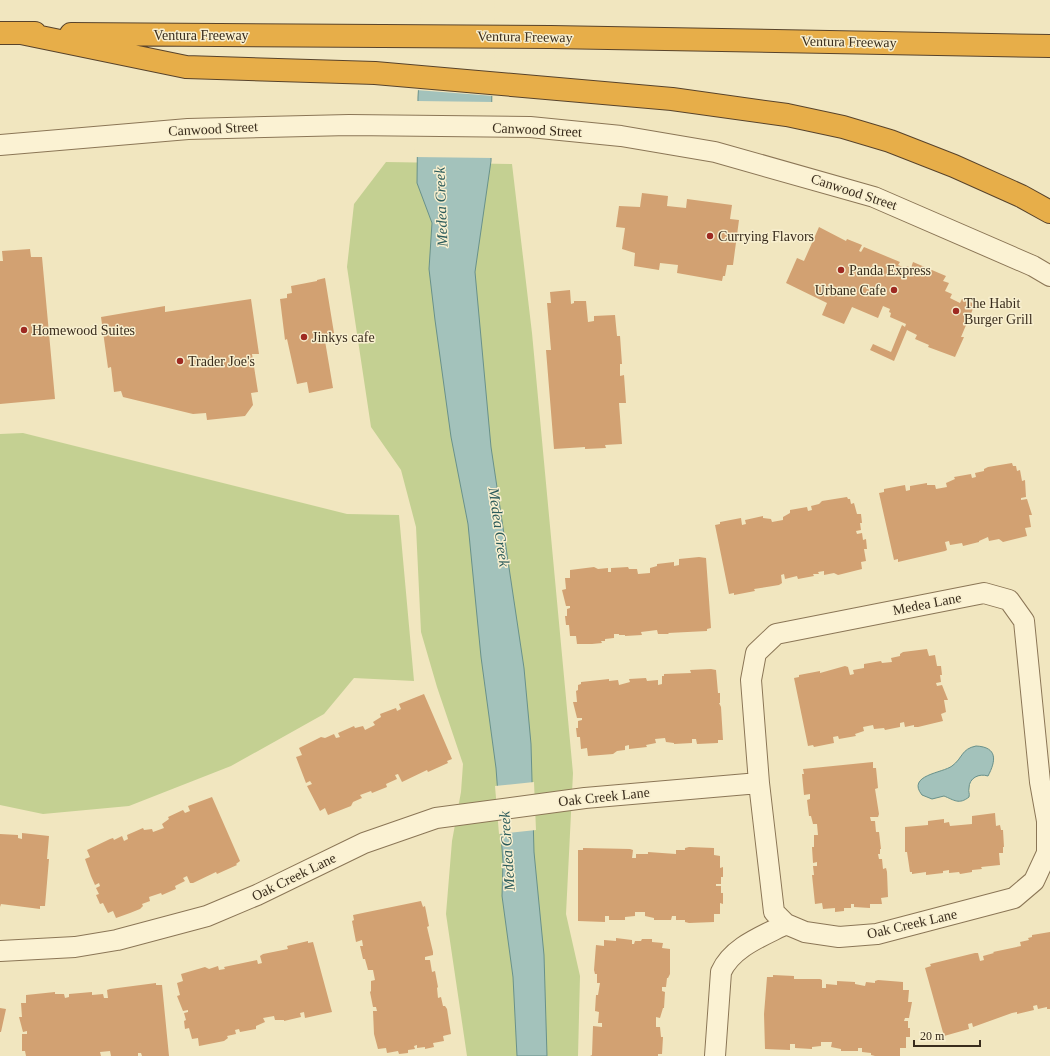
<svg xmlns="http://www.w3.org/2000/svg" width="1050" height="1056" font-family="Georgia,serif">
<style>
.green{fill:#c4d092}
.water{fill:#a3c2bb;stroke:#69918a}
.pier{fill:#f1e6bf}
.building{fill:#d2a172}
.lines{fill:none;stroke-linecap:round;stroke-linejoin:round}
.street-casing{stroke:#8b7656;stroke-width:22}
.highway-casing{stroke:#58432b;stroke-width:24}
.street{stroke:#fbf2d3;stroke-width:20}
.highway{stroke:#e7ae49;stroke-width:22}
.poi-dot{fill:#9e2a22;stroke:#f8efcf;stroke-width:1.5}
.labels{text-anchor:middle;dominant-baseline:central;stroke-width:3;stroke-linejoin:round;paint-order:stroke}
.street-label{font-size:14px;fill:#392c1c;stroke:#f8efcf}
.poi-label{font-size:14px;fill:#392c1c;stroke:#f8efcf;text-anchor:start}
.water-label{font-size:15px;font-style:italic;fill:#2a5a5a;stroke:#f8efcf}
</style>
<rect width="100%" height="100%" fill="#f1e6bf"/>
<path class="green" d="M386,162L512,164L532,333L573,773L566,914L580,976L578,1056H467L446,914L452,841L461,792L463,764L437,687L421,632L416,527L401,470L371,427L347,267L354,204Z
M23,433L347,514L399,515L414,681L354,678L324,714L231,766L129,806L43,814L0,805V434Z"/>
<path class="water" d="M424,0H493L491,161L475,272L491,447L524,668L531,744L534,852L544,955L547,1056H517L513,977L502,896L503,862L496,768L481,657L468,524L451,437L435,320L429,269L432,223L417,183L418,97Z
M976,746C998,747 996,761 988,776C979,773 969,778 969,788C968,792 970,793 969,797C959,805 954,800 944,796L932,799L922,795C906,775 943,773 952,766C963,758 961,749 976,746Z"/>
<path class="pier" d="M422,0H495L494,96L416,90Z
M416,101L494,102L493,158L414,157Z
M534,782L536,830L499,834L495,786Z"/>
<path class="building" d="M642,193L668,196L667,206L686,208L687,199L732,205L730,219L739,220L733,265H727L725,276H723L722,281L677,273L678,265L660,263L659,270L634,266L635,253L622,249L625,228L616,227L619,206L640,207Z
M819,227L846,241L847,239L862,245L859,251L861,252L864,247L900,262L898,265L906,268L907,266L911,268L913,262L946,276L943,281L949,283L945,291L952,294L950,298L960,303L962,299L975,304L961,337H964L955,357L928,347L929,345L915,339L917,335L907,330L894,361L870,350L873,344L891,352L902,325L905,327L906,324L890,317L891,313L889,312L890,309L883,306L878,318L852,307L844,324L822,315L827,303L786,283L797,258L804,261Z
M30,249L31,257H42L55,399L0,404V261H3L2,251Z
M325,278L334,333L324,335L333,388L309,393L307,382L297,384L287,339L285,340L280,299L287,298V294L292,293L291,286L317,281V280Z
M570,290L571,304L574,303V301H586L588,322L594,321V316L615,315L617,336H620L622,364H620V376L624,375L626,403H619L622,444L605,445L606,448L585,449V447L554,449L546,350H551L547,303H551L550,292Z
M251,299L259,354H252L258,392L251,393L253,405L245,416L207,420L206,413L193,414L123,397L121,391L114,392L111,367L108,368L101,317L165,306V312Z
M1012,463L1013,466H1016L1017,471L1020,470L1022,481L1025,480L1026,497L1021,498V500L1027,499L1032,515H1029L1031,527L1025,528L1027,536L1003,542L999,539L989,541L988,537L979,541V542L963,546L962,543L950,545L949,541L945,542L947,550L945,551L898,562V559L894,560L879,493L884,492V489L905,485L906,491L910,490V486L927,483V485H935L936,489L947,487L946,483L955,479L954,477L971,474L972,478L976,477L975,473L984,471V469L988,467Z
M847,497L848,499H850L851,504L854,503L857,514H861L862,523H860L861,530L856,531L857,534L862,533L863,540L866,539L867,549H864L866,561L861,562L862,569L838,575L834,573L824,575V571L818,572L819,574H813L814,576L798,579L797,576L785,579L784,574L781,575L782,583L779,585L754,589L755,591L734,595V593L729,594L715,525L720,524V522L741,518L742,525L746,524L745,520L763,516V518L771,519L772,522L783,520V517L790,513V510L807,507L808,511L812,510L811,506L819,504L822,501Z
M699,557L706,558L711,628L707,629V631L668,633L669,634H658L657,630L641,632L642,635L625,636V635H619V634H614V638L605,639V641H601L602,643L592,644H577L576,636H570L569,625H566L565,616H567V609L570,608V606H566L562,590L566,589L565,578H570V570L594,567L598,569L608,568V572H611V568L628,567L629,569H637L638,574L650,573V568L657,566V564L674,562V566L679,565V559Z
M927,649L929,656L935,655L937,666H941L942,675H940L941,682L936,683L937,686L942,685L948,700H944L946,712L941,714L943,721L918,727H914V725L905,727L904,722L900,723V727L885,730L884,728L874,729L873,725L863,727L864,731L855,734L856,736L839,739L838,736L833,737L834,743L814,747L813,745L808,746L794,678L799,677V675L820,671V673L845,666L848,667L850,675L854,674L853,670L864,668V664L881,661L882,663L892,662L891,658L900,656V654L903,652Z
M711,669L716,670L718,693H720V703H719L721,707L723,740H718V743L697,744L696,739H692V743L674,744V743L666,742L665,738L655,739L656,743L646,745L647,747L629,749V745L625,746V750L617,751L613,754L588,756L587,748L581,749L580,737H577L576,728H578V721L582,720V718H577L573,702H577L576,691L578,690V685L581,684V682L609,679V681L618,680L619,685L630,682L629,679L646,678L647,681L658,680V685L662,684V676H664V674L691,673L690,670Z
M424,694L452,759L447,761L448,763L428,772L427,770L402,782L398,774L395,775L397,779L386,784L387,787L372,793L371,791L360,795L362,798L353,802L351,806L328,815L325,808L320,811L307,786L312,784L310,781L306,783L296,757L302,755L299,748L321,737L325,738L334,734L336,738L340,737L338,733L354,726L355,728L363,726L365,730L375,725L373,722L381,717L380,714L396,708L397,711L401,709L399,704Z
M873,762V768H876L878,788L875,789L879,814L878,817H870L871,821H875L876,832H879L881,849H880V854H878L879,859H882L883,869L886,868L887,872L888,897L881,898L882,904H870V908L854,907V904H851V908H844V911L835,912V908L823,909L822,903L815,904L812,875H814L813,866H817V862L813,863L812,847H814V835H818L817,824H813L811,816H809L807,800L810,799V794L804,795L802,774H804L803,769Z
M212,797L240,861L236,864L237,865L217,874L216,872L193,883H190L187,876L183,878L185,881L175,886L176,889L162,895L161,893L149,897L150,901L142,904L143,906L140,909L130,913L116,918L113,911L108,913L103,903L100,904L96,895L99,894L96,888L100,886L99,883L95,885L91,876L85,859L90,857L87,850L110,839L113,838L114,840L122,836L124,841L128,839L127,835L143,828L144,830L152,829L153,832L164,828L162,824L169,819L168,817L183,810L185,813L190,811L188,806Z
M995,813L996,826L1000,825L1001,830H1003L1004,847H1003V853H999L1000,865L981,867L982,869L972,870V872L960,874L959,872L949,873V870L943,871V873L926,875V872L912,874V872H910L907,852H905V827L928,825V821L944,819V823L949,822L950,826L972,824V816Z
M22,833L49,836L47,859H49L45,906H40V909L1,904L0,907V834L18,835V838L22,839Z
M689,847L714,848V855L720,856V868L723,867V877H721V884H716V886H721V893H723V904L720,903V914H714V922L689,923L685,922V920H676V916H672L671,920H654V918L645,916V912H635V916L625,917V920H609V916H605V922L578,921V850H583V848L630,849L633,850L632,858H636V854H648V852L676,854V850H685V848Z
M421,901L423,907L425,906L429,926L427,927L433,952V955L425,957V960H430L432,972L435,971L438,987L437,988L438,998L441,997L443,1006H445L447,1009L451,1034L443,1036L444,1041L433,1043L434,1047L425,1049V1047L417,1048V1045L414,1046L415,1049L408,1050V1053L399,1054L398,1051L387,1053L386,1048L378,1049L374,1034L373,1011H377L376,1007H373L370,992L371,991V981L375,980L373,970H368L365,959H363L360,946H363L362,940L356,942L352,921L354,920L353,915Z
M1050,932V1009H1047V1007L1038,1009L1037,1005L1033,1006L1034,1010L1017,1014V1012L1012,1013L973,1027L972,1023L968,1024L969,1029L944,1036L925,968L931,966L930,964L975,953H978L980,961L984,960L983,956L994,953L993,952L1021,946L1020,942L1029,940L1028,938L1032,937V935Z
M616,938L632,940V944H634L635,941H641L642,939H652V942L663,943L662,948L670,949V974L668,978H667L666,987H662V991L665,992L664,1008H663L660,1018L656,1017V1027H660L661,1037H663L662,1054H658V1056H590L592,1055L593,1026L602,1027V1023H598L599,1012L595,1011L596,995H598L600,983H597V974H595L594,970L596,945L604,946V940L616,941Z
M308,941V943L313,942L332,1012L305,1018L304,1012L300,1013L301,1017L284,1021V1020H275L274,1016L263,1018L265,1022L256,1026V1029L240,1032L239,1029L235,1030L236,1034L227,1036L228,1038L224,1041L199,1046L198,1038L192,1039L189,1028L185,1029L184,1021L186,1020L184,1013L188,1012V1010L183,1011L177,996L180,995L177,983L183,981L181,974L205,967L209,969L218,966L219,970L225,969L224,967L257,960L258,964L262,963L260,956L263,954L288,949L287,946Z
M773,975L794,976V979H820L822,980V988H826V984L837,985V981L855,982V984L865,986L866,982L875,983V981L878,980L903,982V990H909L908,1002H912L909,1018H905L904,1021H908V1028H910V1037H906V1048H900V1056H875L871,1055V1053L862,1052V1048H858V1051H841V1049L831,1047L832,1042H821V1046L812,1047V1049L795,1048V1044H790V1050L765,1049L764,1014L767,977H773Z
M156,983V985H162L169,1056H142L141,1053H138V1056H111L110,1051L100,1052L101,1056H26L25,1051H22V1034H27V1031L23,1032L19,1017H22L21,1003H26V995L55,992V994H64L65,998L69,997V994L92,992V995L103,994L104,998H108L107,990L110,989Z
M0,1008L6,1009L1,1032H0Z"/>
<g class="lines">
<defs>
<path id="street" d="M0,145L188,129L349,125L530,127L621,136L715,152L874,197L1033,266L1050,276
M759,783L751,680L756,653L776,634L984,593L1009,600L1024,621L1040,782L1047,821
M0,951L75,947L117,940L207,916L257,895L364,843L436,818L585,798L759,783L774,912L786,924L805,932L839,937L877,934L1014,898L1034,881L1047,853V821H1050
M715,1056L721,972C732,947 763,936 786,924"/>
<path id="highway" d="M0,33H35
M21,33L186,67L375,73L672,99L787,115L843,127L890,141L954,166L1021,196L1050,212
M71,34L551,37L1050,46"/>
</defs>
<use href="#street" class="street-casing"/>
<use href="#highway" class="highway-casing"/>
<use href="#street" class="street"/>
<use href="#highway" class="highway"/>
</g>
<g class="poi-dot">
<circle cx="710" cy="236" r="4"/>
<circle cx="841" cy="270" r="4"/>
<circle cx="894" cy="290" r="4"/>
<circle cx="956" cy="311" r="4"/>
<circle cx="24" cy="330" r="4"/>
<circle cx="304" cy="337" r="4"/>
<circle cx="180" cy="361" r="4"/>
</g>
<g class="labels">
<g class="street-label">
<text x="201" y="35">Ventura Freeway</text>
<text transform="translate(525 37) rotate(1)">Ventura Freeway</text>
<text transform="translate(849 42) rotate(1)">Ventura Freeway</text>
<text transform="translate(213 129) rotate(-3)">Canwood Street</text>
<text transform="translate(537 130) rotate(3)">Canwood Street</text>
<text transform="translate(854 192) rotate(18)">Canwood Street</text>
<text transform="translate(927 604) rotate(-11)">Medea Lane</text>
<text transform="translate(604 797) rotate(-6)">Oak Creek Lane</text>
<text transform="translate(294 877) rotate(-26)">Oak Creek Lane</text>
<text transform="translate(912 924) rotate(-13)">Oak Creek Lane</text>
</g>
<g class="poi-label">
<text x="718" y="236">Currying Flavors</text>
<text x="849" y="270">Panda Express</text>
<text x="886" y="290" text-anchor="end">Urbane Cafe</text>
<text x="964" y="303">The Habit<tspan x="964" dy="16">Burger Grill</tspan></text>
<text x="32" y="330">Homewood Suites</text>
<text x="312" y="337">Jinkys cafe</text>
<text x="188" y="361">Trader Joe's</text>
</g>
<g class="water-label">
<text transform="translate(441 207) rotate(-92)">Medea Creek</text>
<text transform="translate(499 527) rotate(82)">Medea Creek</text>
<text transform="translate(507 851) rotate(-94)">Medea Creek</text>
</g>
</g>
<path d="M914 1040v6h66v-6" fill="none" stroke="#392c1c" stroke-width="2"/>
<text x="920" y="1040" font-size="12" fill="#392c1c" stroke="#f8efcf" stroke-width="3" paint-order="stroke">20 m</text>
</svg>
